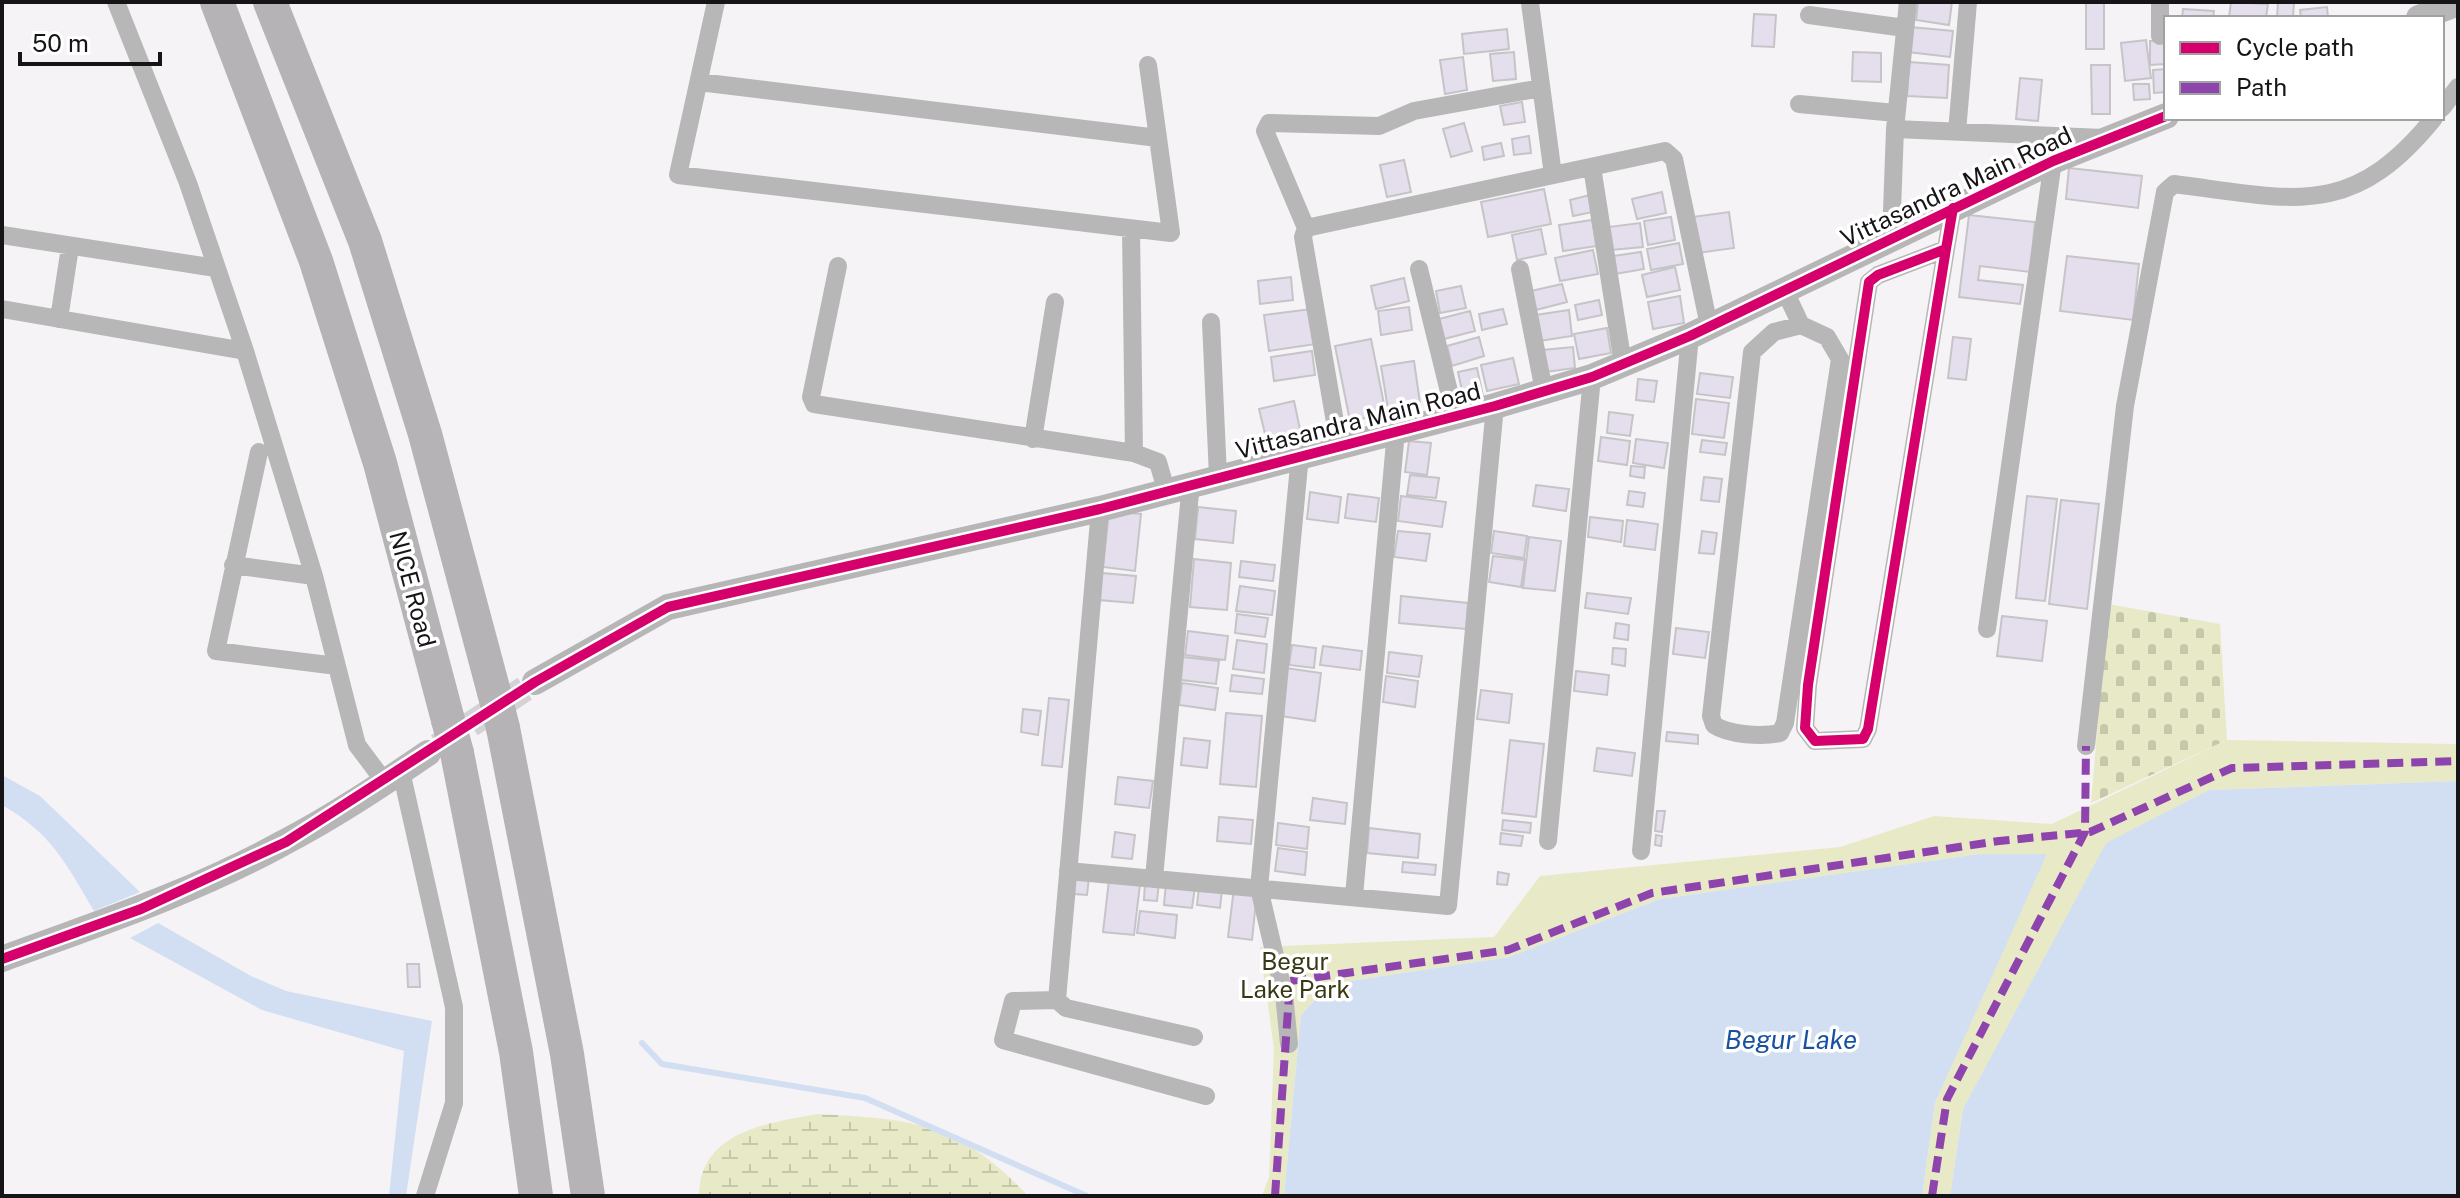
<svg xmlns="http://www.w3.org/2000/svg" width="2460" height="1198" font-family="'Public Sans',sans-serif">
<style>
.wetland{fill:url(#wetland-marsh)}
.cemetery{fill:url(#cemetery-stones)}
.green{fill:#e8eac7}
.water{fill:#d2dff2}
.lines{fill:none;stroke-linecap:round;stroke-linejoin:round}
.stream{stroke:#d2dff2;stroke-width:6}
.building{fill:#e5deed;stroke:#c5c4c6;stroke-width:2}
.secondary-tunnel{stroke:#d4d2d4;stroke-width:26;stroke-dasharray:26 13;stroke-linecap:butt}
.street{stroke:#b8b7b7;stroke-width:18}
.secondary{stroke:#b7b6b6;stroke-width:26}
.highway{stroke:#b5b3b5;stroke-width:34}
.highway-bridge{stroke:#b5b3b5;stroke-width:34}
.quiet{stroke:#8e44ad;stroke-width:8;stroke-dasharray:16 8;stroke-linecap:butt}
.cycleway-casing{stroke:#fff;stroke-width:15}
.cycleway{stroke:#d6006c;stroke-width:10}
.labels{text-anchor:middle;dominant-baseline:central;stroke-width:7;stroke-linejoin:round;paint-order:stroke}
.street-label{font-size:24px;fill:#161416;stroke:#fff}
.park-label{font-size:24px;fill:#383914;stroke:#fff}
.water-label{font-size:26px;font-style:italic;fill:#18529f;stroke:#fff}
</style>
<defs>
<pattern id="wetland-marsh" width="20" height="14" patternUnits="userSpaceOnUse" patternTransform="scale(2)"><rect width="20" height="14" fill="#e8eac7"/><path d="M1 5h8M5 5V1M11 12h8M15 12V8" fill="none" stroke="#c6c8aa"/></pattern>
<pattern id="cemetery-stones" width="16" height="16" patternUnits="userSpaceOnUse" patternTransform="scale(2)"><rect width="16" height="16" fill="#e8eac7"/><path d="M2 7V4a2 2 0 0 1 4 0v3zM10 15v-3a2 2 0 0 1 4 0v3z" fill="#c6c8aa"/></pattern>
</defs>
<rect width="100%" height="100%" fill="#f5f3f6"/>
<path class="wetland" d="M817,1114C913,1119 959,1122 1028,1196H699C699,1132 767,1123 817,1114Z"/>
<path class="cemetery" d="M2108,604L2220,624L2227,740L2091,803Z"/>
<path class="green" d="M2227,740L2458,744V781L2209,790L1963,1109L1950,1196H1922L1935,1103L2046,854H1979L1660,899L1509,957L1330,984L1301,1015L1284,1196H1262L1269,1177L1274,1049L1260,947L1494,937L1540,876L1840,847L1934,816L2052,824Z"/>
<path class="water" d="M2,775L40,796L140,892L94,911C65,862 52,834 2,805Z
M2458,781V1196H1950L1963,1109L2106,843L2209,790Z
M1979,854H2047L1935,1103L1922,1196H1284L1301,1015L1330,984L1509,957L1660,899Z
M158,923L251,976L286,991L432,1021L406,1196H389L404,1051L262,1010L130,938Z"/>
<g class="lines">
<path class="stream" d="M642,1043L662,1064L865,1098L1087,1196"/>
</g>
<path class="building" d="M1918,2H1952L1949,25L1916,20Z
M2086,2H2104V49H2086Z
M2231,2L2268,4L2266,18H2229Z
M2278,2H2294L2293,18H2277Z
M2327,7L2328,18H2301L2300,10Z
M2183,9L2214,11L2213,18H2182Z
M1754,14L1776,15L1774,47L1752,46Z
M1910,27L1953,31L1950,57L1908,52Z
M1507,29L1509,49L1464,54L1462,34Z
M2146,40L2151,78L2125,81L2121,43Z
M2150,41H2166V64L2150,65Z
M1514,52L1516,79L1493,81L1490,54Z
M1853,52L1881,53V82L1852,81Z
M1463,57L1467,90L1445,94L1440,60Z
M1909,62L1949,65L1947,98L1907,96Z
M2091,65H2110V114H2092Z
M2166,69V92L2154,93L2153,70Z
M2020,78L2042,80L2038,121L2016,119Z
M2133,84H2149L2150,99L2134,100Z
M1522,102L1525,122L1504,125L1500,106Z
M1464,123L1472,151L1451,157L1443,129Z
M1529,136L1531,153L1514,155L1512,139Z
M1501,143L1504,156L1484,160L1482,147Z
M1404,160L1411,192L1387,197L1380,165Z
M2069,168L2142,176L2138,208L2066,199Z
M1544,189L1551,224L1488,237L1481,202Z
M1662,192L1666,213L1637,219L1632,199Z
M1590,195L1593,212L1573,216L1570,200Z
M1729,212L1734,248L1698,253L1692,217Z
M1969,215L2035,222L2030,272L1980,266L1978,280L2023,285L2020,304L1959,297Z
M1671,217L1675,240L1648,245L1644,221Z
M1592,220L1597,246L1563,251L1559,225Z
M1640,223L1643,247L1611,250L1608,227Z
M1541,229L1546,254L1517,260L1512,235Z
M1679,243L1683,264L1651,270L1647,249Z
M1593,250L1598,274L1560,281L1555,258Z
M1641,252L1644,269L1615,274L1613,256Z
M2067,256L2139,264L2133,320L2060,311Z
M1675,267L1680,290L1647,297L1642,275Z
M1291,277L1293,300L1260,304L1258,281Z
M1404,278L1409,301L1376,309L1371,286Z
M1562,284L1567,302L1536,310L1531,291Z
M1461,286L1466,308L1440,313L1436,291Z
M1680,296L1684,323L1653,329L1648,302Z
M1599,300L1602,315L1578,320L1575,305Z
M1409,307L1412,330L1381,335L1378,311Z
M1311,309L1316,344L1269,351L1264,315Z
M1503,309L1507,324L1482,330L1479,314Z
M1569,310L1572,336L1539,341L1535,315Z
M1470,311L1475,331L1444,339L1439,319Z
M1607,328L1611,353L1579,359L1574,334Z
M1479,337L1484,356L1452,366L1447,346Z
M1953,337L1971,339L1966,380L1948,378Z
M1371,339L1386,414L1350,421L1335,346Z
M1573,347L1575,368L1545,372L1543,350Z
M1312,351L1315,375L1274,381L1271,357Z
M1513,358L1519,384L1487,391L1481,365Z
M1414,361L1421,410L1389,415L1381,366Z
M1477,368L1483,396L1464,400L1458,372Z
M1700,373L1733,377L1730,398L1697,394Z
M1638,379L1657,381L1654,402L1636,400Z
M1696,399L1729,403L1724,438L1692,434Z
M1294,401L1301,434L1267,442L1259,409Z
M1609,412L1633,415L1630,436L1607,433Z
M1601,437L1630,441L1627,465L1598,461Z
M1636,439L1668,443L1664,468L1633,463Z
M1702,440L1727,443L1725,455L1700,452Z
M1409,441L1431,443L1427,475L1405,472Z
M1631,466L1645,467L1644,478L1630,476Z
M1410,475L1439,478L1436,498L1407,495Z
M1704,477L1722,479L1719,502L1701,500Z
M1536,485L1569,489L1566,511L1533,506Z
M1629,491L1645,493L1643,507L1627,505Z
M1310,492L1341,497L1338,523L1307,519Z
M1348,494L1379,498L1376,522L1345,518Z
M1401,496L1446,502L1442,527L1398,521Z
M2027,496L2057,499L2045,601L2016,598Z
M2061,500L2099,504L2087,609L2049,604Z
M1198,507L1236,511L1233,543L1195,539Z
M1109,511L1141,514L1135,571L1103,567Z
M1590,517L1623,521L1621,542L1588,537Z
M1627,520L1658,524L1655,550L1624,546Z
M1398,531L1430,534L1426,561L1394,557Z
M1494,531L1527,536L1524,558L1491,553Z
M1702,531L1717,533L1714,554L1699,553Z
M1529,537L1561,541L1555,591L1523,588Z
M1493,556L1525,560L1521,587L1489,582Z
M1194,559L1231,563L1227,610L1190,607Z
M1241,561L1275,565L1273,581L1239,577Z
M1102,573L1136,576L1133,603L1099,600Z
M1240,586L1275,591L1272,615L1236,611Z
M1587,593L1631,598L1628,614L1585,608Z
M1401,596L1468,603L1466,629L1399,623Z
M1237,614L1268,618L1265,637L1235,633Z
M2002,616L2047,621L2042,661L1997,656Z
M1616,623L1629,625L1628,640L1614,638Z
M1676,628L1709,632L1705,658L1673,654Z
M1188,631L1228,636L1225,660L1185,655Z
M1237,640L1267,644L1264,673L1233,669Z
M1292,645L1316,648L1314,668L1289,665Z
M1323,646L1362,651L1360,670L1320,665Z
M1613,648L1626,649L1625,666L1612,664Z
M1389,652L1422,656L1419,677L1387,673Z
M1183,657L1219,661L1216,684L1181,680Z
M1286,668L1321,673L1315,721L1280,716Z
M1576,671L1609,675L1607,695L1574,691Z
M1232,675L1264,679L1262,694L1230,691Z
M1386,676L1418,681L1415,707L1383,702Z
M1182,683L1218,688L1215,710L1179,705Z
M1481,690L1512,694L1509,723L1477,719Z
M1049,698L1069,700L1062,767L1042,765Z
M1023,709L1041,711L1038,735L1021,732Z
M1226,713L1262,716L1256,787L1220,784Z
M1667,732L1698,735V744L1666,741Z
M1184,738L1210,741L1207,768L1181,765Z
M1510,740L1544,744L1536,817L1502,813Z
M1597,748L1635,753L1632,776L1594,771Z
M1118,777L1153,781L1149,808L1115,804Z
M1313,798L1347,803L1345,824L1310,820Z
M1657,811H1665L1662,832L1655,831Z
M1219,817L1253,820L1251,844L1217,841Z
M1503,820L1531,823L1530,833L1502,830Z
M1278,823L1309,827L1307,849L1276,845Z
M1369,828L1420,834L1418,858L1367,853Z
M1115,832L1135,835L1132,859L1112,857Z
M1501,833L1523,836L1521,846L1500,844Z
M1656,835L1662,836L1661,846L1655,845Z
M1278,848L1307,852L1305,875L1275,871Z
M1403,862L1436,865L1435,875L1402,872Z
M1498,872L1509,874L1507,885L1497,884Z
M1075,875L1089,877L1087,895L1074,894Z
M1109,880L1140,884L1134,935L1103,932Z
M1145,881L1159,882L1157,901L1144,900Z
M1166,883L1195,887L1192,908L1164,905Z
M1199,887L1222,890L1220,908L1197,905Z
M1234,888L1257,891L1252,940L1228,937Z
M1140,911L1177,915L1175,938L1137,933Z
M407,964H419L420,987H408Z"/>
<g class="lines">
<path class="secondary-tunnel" d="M438,746L535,682"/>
<path class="street" d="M116,2L188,183L245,351L314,576L357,745L384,781
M716,2L678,175L1171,233L1148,65
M2160,2V36
M1530,3L1553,175
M1809,15L1905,28
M699,82L1158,138
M1799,104L1896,113
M2442,108L2458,87
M1895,129L2104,138
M1957,132L1968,2
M1592,167L1623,364
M1306,228L1265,131L1269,123L1379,126L1414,111L1541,88
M1131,229L1134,453
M2,235L216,268
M1891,238L1895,129L1908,2
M1946,249L1878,275L1869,282L1808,685L1805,728L1815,741L1863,739L1868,729L1946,249L1953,208
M838,266L811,397L814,404L1134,453L1158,462L1166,490
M1419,269L1455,416
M1520,269L1544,391
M1784,289L1801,325L1774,332L1752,352L1711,716L1714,725C1729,735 1762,737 1780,733L1785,723L1840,359L1827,337L1801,325
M2,309L245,351
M59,319L70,247
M1211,322L1218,476
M1033,439L1055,302
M1339,445L1303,237L1306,228L1665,151L1674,159L1709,326
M259,452L216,651L337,666
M1100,509L1057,1000L1066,1008L1194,1037
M233,565L314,576
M1987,629L2053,161
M2086,746L2125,406L2165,192L2174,184C2292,199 2351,221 2434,118
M401,771L454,1007V1103L425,1196
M1548,841L1592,377
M1641,851L1690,336
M1068,871L1448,906L1495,406
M1154,878L1191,483
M1354,896L1396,431
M1057,1000L1013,1001L1003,1040L1206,1096
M1289,1044L1284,994L1259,888L1300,455"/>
<path class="secondary" d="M2419,18L2458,3
M535,682L668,607L1100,509L1495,406L1592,377L1690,336L2053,161L2166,116
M2,959C97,924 194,892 283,843C333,817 381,785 428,753"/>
<path class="highway" d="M217,2L316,261L380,463L448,720
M270,2L365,241L425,434L494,692
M503,728L567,1054L588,1196
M457,753L516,1052L536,1196"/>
<path class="highway-bridge" d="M494,692L503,728
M448,720L457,753"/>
<path class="quiet" d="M1275,1196L1290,981L1508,950L1652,893L1999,841L2090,832L2232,768L2458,761
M1932,1196L1947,1099L2085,832L2086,746"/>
<defs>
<path id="cycleway" d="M1946,249L1878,275L1869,282L1808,685L1805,728L1815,741L1863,739L1868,729L1946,249L1953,208
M2,959L141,909L286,842L535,682L668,607L1100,509L1495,406L1592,377L1690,336L2053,161L2166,116"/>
</defs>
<use href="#cycleway" class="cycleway-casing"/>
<use href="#cycleway" class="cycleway"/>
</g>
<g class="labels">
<g class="street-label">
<text transform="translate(1956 186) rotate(-25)">Vittasandra Main Road</text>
<text transform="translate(1358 420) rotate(-14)">Vittasandra Main Road</text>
<text transform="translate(413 589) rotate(75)">NICE Road</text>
</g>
<g class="park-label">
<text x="1295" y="961">Begur<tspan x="1295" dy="28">Lake Park</tspan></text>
</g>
<g class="water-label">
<text x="1791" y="1039">Begur Lake</text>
</g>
</g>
<rect width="2460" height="1198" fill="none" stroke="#161416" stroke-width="8"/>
<rect x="2164" y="16" width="280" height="104" fill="#ffffff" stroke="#a2a1a2" stroke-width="2"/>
<rect x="2180" y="42" width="40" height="12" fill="#d6006c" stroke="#a2a1a2" stroke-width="2"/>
<text x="2236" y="56" font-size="24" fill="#161416">Cycle path</text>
<rect x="2180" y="82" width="40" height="12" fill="#8e44ad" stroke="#a2a1a2" stroke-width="2"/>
<text x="2236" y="96" font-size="24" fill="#161416">Path</text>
<path d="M20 52v12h140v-12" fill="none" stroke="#161416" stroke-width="4"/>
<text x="32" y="52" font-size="24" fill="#161416" stroke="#ffffff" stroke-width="6" paint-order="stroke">50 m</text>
</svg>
